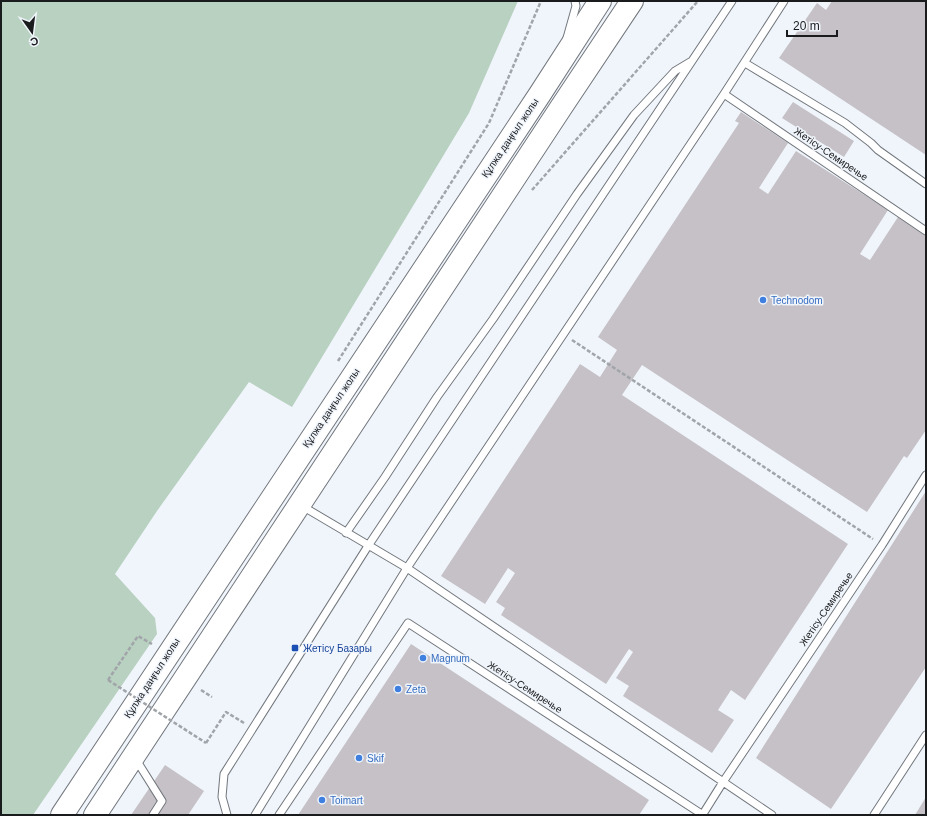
<svg xmlns="http://www.w3.org/2000/svg" width="927" height="816" font-family="Helvetica,sans-serif">
<style>
.green{fill:#b9d1c0}
.building{fill:#c5c1c7}
.lines{fill:none;stroke-linecap:round;stroke-linejoin:round}
.lane-casing{stroke:#73787e;stroke-width:9}
.primary-casing{stroke:#73787e;stroke-width:24}
.path{stroke:#a1a5aa;stroke-width:2.5;stroke-dasharray:4 2;stroke-linecap:butt}
.lane{stroke:#fff;stroke-width:7}
.primary{stroke:#fff;stroke-width:22}
.path-bridge{stroke:#a1a5aa;stroke-width:2.5;stroke-dasharray:4 2;stroke-linecap:butt}
.shop-dot{fill:#3f7fe0;stroke:#f0f5fc;stroke-width:1.5}
.transit-dot{fill:#1a4fb4;stroke:#f0f5fc;stroke-width:1.5}
.labels{text-anchor:middle;dominant-baseline:central;stroke-width:3;stroke-linejoin:round;paint-order:stroke}
.street-label{font-size:10px;fill:#191b1d;stroke:#f0f5fc}
.shop-label{font-size:10px;fill:#366cbe;stroke:#f0f5fc;text-anchor:start}
.transit-label{font-size:10px;fill:#164399;stroke:#f0f5fc;text-anchor:start}
</style>
<rect width="100%" height="100%" fill="#f0f5fc"/>
<path class="green" d="M1,1H518L469,113L292,407L249,382L157,511L115,574L155,618L157,634L33,815H1Z"/>
<path class="building" d="M832,1H926V155L779,58L817,3L826,10Z
M793,102L854,141L844,157L782,118Z
M741,112L788,143L759,188L768,194L796,151L888,210L860,254L870,260L898,217L926,235V430L907,458L904,456L867,512L642,365L622,395L848,544L745,700L731,690L718,710L734,720L712,753L623,696L629,686L616,678L633,652L629,649L606,684L501,615L505,608L496,602L515,573L508,568L485,604L441,576L580,364L600,377L617,350L598,337L739,123L735,121Z
M926,491V667L831,809L756,758Z
M411,644L649,800L639,815H298Z
M165,765L204,791L188,815H131Z
M926,797V815H915Z"/>
<g class="lines">
<defs>
<path id="lane" d="M567,38L576,6L575,1
M745,63L845,123L871,143L878,150L926,184
M724,94L926,231
M302,506L407,568L772,815
M346,533L385,477L437,397L493,319L577,194L634,115L675,71L690,62
M135,758L162,801L153,815
M703,814L723,782L882,545L926,475
M227,815L222,797L224,774L368,546L732,1
M255,815L407,568L724,94L784,1
M279,815L408,623L703,815
M874,815L926,735"/>
<path id="primary" d="M62,815L540,94L600,1
M95,815L562,106L632,1"/>
</defs>
<use href="#lane" class="lane-casing"/>
<use href="#primary" class="primary-casing"/>
<path class="path" d="M532,190L698,1
M572,340L873,539
M338,361L489,123L541,1
M108,680L138,636L152,644
M201,690L212,697
M206,743L226,712L244,723"/>
<use href="#lane" class="lane"/>
<use href="#primary" class="primary"/>
<path class="path-bridge" d="M108,680L206,743"/>
</g>
<g class="shop-dot">
<circle cx="763" cy="300" r="4"/>
<circle cx="423" cy="658" r="4"/>
<circle cx="398" cy="689" r="4"/>
<circle cx="359" cy="758" r="4"/>
<circle cx="322" cy="800" r="4"/>
</g>
<rect class="transit-dot" x="291" y="644" width="8" height="8" rx="2"/>
<g class="labels">
<g class="street-label">
<text transform="translate(510 138) rotate(-56)">Құлжа даңғыл жолы</text>
<text transform="translate(831 154) rotate(34)">Жетісу-Семиречье</text>
<text transform="translate(331 408) rotate(-56)">Құлжа даңғыл жолы</text>
<text transform="translate(826 609) rotate(-56)">Жетісу-Семиречье</text>
<text transform="translate(152 678) rotate(-57)">Құлжа даңғыл жолы</text>
<text transform="translate(525 687) rotate(33)">Жетісу-Семиречье</text>
</g>
<g class="shop-label">
<text x="771" y="300">Technodom</text>
<text x="431" y="658">Magnum</text>
<text x="406" y="689">Zeta</text>
<text x="367" y="758">Skif</text>
<text x="330" y="800">Toimart</text>
</g>
<g class="transit-label">
<text x="303" y="648">Жетісу Базары</text>
</g>
</g>
<rect width="927" height="816" fill="none" stroke="#191b1d" stroke-width="4"/>
<g transform="translate(32 32) rotate(166)" stroke="#f0f5fc" stroke-width="3" paint-order="stroke">
<path d="M0-3L7 15L0 10L-7 15Z" fill="#191b1d"/>
<text y="-6" font-size="11" font-weight="bold" text-anchor="middle" fill="#191b1d">С</text>
</g>
<path d="M787 30v6h50v-6" fill="none" stroke="#191b1d" stroke-width="2"/>
<text x="793" y="30" font-size="12" fill="#191b1d" stroke="#f0f5fc" stroke-width="3" paint-order="stroke">20 m</text>
</svg>
